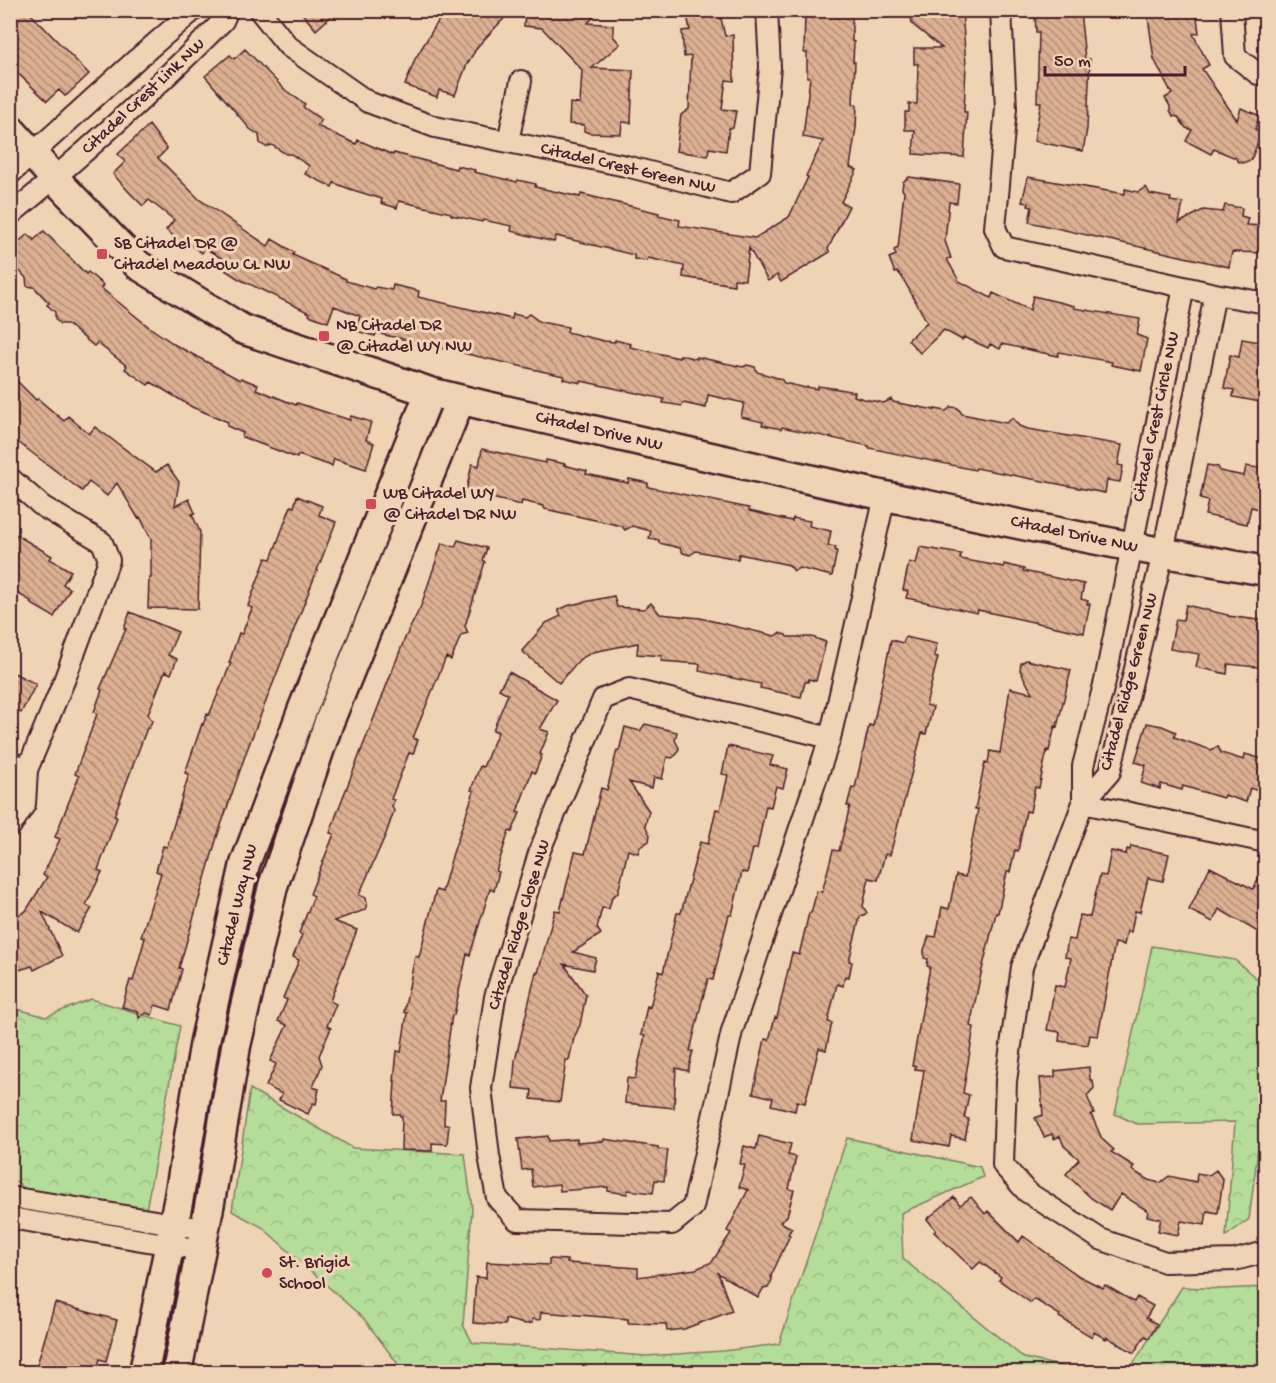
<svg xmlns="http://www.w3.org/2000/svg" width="1276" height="1383" font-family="'Gochi Hand',sans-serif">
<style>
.forest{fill:url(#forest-crowns);stroke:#7f7e62;stroke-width:1.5}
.building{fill:url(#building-back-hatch);stroke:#4a1f2b;stroke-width:1.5}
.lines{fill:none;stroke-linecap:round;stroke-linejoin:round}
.street-casing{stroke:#4a1f2b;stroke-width:24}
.secondary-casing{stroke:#4a1f2b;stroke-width:33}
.street{stroke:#eed4b5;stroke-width:20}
.secondary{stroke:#eed4b5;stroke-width:28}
.poi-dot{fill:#d1495b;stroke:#eed4b5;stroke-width:2}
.labels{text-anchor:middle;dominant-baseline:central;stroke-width:6;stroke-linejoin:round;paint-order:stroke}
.street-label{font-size:18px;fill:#4a1f2b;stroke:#eed4b5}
.poi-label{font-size:18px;fill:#4a1f2b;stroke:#eed4b5;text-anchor:start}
</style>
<defs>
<pattern id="forest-crowns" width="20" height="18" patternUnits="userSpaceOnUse" patternTransform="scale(1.5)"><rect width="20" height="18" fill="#b4dd9a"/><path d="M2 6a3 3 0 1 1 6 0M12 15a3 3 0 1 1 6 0" fill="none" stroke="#9cbd85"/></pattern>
<pattern id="building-back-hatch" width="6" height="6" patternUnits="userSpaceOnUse" patternTransform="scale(1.5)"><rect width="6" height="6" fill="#dbaf92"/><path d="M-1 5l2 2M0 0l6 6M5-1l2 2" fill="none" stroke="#b48e77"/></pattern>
</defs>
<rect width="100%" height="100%" fill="#eed4b5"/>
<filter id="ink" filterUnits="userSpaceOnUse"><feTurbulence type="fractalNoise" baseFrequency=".0167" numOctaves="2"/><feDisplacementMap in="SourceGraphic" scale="12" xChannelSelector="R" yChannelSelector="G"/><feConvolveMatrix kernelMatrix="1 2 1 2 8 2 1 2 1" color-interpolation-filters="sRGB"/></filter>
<g filter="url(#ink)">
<path class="forest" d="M1152,946L1235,960L1265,986V1094L1249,1219L1226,1236L1235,1122L1137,1124L1115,1114Z
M91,999L180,1026L146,1210L26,1190L17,1182L11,1180L10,1007L46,1017Z
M250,1089L353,1148L465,1154L472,1209L463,1325L473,1343L646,1356L723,1351L779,1344L847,1138L980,1167L983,1177L901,1213L903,1259L1024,1358L1087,1372H404L364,1319L262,1227L232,1211Z
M1182,1287L1222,1289L1265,1287V1372H1128Z"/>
<path class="building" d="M10,10H27L89,74L67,95L65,96L59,90L47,101L10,66Z
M299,10H338L316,30Z
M445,10H512L478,46L467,64L455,95L439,90L437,97L405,85L415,59Z
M525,10H600L588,23L613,25V36L620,44L592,68L633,70L631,123L622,122L621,134L589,133L584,131V125L569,124L570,103L580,104L582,70L542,28L524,26Z
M686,10H719L725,36L733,35L734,81L726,80L722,109L736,111L733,128H729L726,151L709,148L708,156L676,151L681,115L689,109L691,56L684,57L682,31L690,30Z
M805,10H852V41L854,42L853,62H855L853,104L857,105L856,128L850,167L857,170L841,202L849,206L828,249L830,252L781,282L777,275L768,281L749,248L745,280L734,279V285L683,277L684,266L648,258L647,261L634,259V255L556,236L554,242L511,231L512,226L483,220L482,222L451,215V213L399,201L397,208L381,203L382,199L350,189L334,183L332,187L305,174L309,166L291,154H286L272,145L266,147L260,143L259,135L250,129L205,76L230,55L234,59L245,49L285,90L305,104L303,107L322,120L317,126L356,144L358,140L393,155L394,153L456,169L457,166L475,170L474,172L517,182L518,180L536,184L535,187L580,197L581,194L659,213L658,215L680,220L679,226L755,238L789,217L808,177L806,176L823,141L803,137L810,77H807V53H804Z
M917,10H962L966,65L964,112H967L964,157L913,154L915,130H905V112H909V104H917L918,64H914V48H942L912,24L911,17Z
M1147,10H1196L1199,33L1193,34L1209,65L1202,69L1237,120L1241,108L1260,116L1255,129L1262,132L1251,160L1242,163L1237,161L1236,158L1214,149L1211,154L1186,141L1192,130L1186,128L1178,117L1173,116L1170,110V106L1165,98L1172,94L1154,59Z
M1080,11L1085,59H1090L1087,129L1083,151L1034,141L1041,102H1037L1039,32H1036L1035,14Z
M149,125L167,149L158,158L199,199L268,246L272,239L294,252L293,255L346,279V281L374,289L376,287L392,290L393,285L419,291L418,297L512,319L513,314L525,317L529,314L540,322L568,327L567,332L604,341L615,342V340L631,344L630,347L679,358L680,355L697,359V357L743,367L747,365L755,367L757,372L781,379L784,383L806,388L807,387L817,389L818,386L839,389L855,392L854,396L864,399L884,403L891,399L893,402L935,410V409L946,411L951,407L958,408L962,414L1006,423L1013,418L1019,426L1028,429L1122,445L1118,465L1123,466L1120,482L1107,480L1105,493L976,468L975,470L869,448V446L782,427L781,429L762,425L763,422L741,417L744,403L708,395L706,408L683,403L682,406L663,403L664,399L581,381V383L563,379L564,376L541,371L376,333L375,336L356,331L360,316L334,306L328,322L309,315L310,313L239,279L225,270L229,263L205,248L202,253L183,240L181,242L166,230L174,220L149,200L143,206L130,193L113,174L125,162L118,154Z
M909,177L959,184L957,203L949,202L945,241L951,258L947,259L959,281L991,298L993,293L1030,310L1033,296L1075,306L1074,308L1140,319L1137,335L1147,339L1141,371L1111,365L1112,362L1059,352L1058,356L1002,344L1000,349L990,344L988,348L964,337L962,340L944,330L920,353L908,340L927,322L902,277L898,272L895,273L889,258L896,255L894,250L898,248L904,192L902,189L903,182Z
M1028,177L1125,194V189L1138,192L1146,187L1150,194L1171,198L1170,201L1183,203L1179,223L1203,210L1223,212L1225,205L1242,208L1241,216L1248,218L1246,225L1266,226V253L1232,252L1229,267L1029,222L1032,207L1028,206L1029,203L1022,202Z
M44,231L86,274L88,272L103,285L101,288L149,327L177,346L240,380L241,378L258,385L256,389L296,405L297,403L350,420L351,416L371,422L366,440L374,443L366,469L334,459L332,466L298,455L297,458L242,437L243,433L227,426L228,422L192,407L151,382L148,385L125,369L127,366L97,343L94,346L67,324H60L55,319V312L47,305L49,303L34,287L27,286L26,278L10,260V249L28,234L34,240Z
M1242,339L1260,342L1259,348L1266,350V403L1233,397L1234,390L1224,388L1230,355L1239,357Z
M10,374L36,400L38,399L64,421L68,416L89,434L95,427L156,472L167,465L179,482L175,506L189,499L195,513L192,514L200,532L198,609L148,608L149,578H151V539L140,517L138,518L117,483L107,496L89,482L82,491L10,436Z
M482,449L546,463V460L565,464L564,465L587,471L586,474L628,483L629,479L648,483V487L749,508V511L792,521L793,518L810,521L809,526L831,531L828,546L836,547L835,550L837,551L832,576L799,568L794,571L789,565L739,554L738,559L696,551L690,555L683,553L680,548L659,543V540L649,538L651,531L632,526L625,530L622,526L545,509L543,506L522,501L521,505L474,494L466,491L472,464L479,466Z
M1207,465L1218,467L1220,471L1244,476L1246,466L1265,469L1259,509L1251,507L1247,524L1205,515L1208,501L1200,499Z
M297,496L322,506L319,515L336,522L247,750L217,837L179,968L182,969L171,1010L155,1005L152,1015L146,1013L139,1018L138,1011L122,1007L130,980L133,981L145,938L141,937L161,873L156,871L163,846L167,847L189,774L185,773L202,724L203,725L207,714L209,715L231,663H229L239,633L242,634L252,608L248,606L266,558L271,559L291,506L294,507Z
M10,531L52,556L50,559L71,571L63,584L70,589L54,617L30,603L31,601L10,589Z
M458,540L487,548L483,560L485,562L465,626L468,633L461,635L451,660L446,657L413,738L418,740L413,754L409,753L391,799L394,800L392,806L394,811L386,834L359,895L366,898L367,904L365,910L334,921L357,930L330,1001L336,1004L327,1026L331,1028L319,1056L322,1065L313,1087L319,1089L316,1104L313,1103L308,1114L279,1100L282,1094L266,1086L276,1064L270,1061L287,1025L278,1021L287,1000L283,998L299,960L293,957L302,935L299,933L314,896L310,894L334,834L330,833L338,810L405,638L421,606L442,543L455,547Z
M920,547L961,554L960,559L1004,567V564L1024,569L1023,571L1084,584L1081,599L1088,601L1087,604H1090L1084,633L978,610L977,613L906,598L908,591L903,590L909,562L916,564Z
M614,596L617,607L644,609L651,603L660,614L700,618L775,636L779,633L786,635L787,637H812L826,642L816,681L809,679L808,682H805L801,697L760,688L761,684L699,671L700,664L661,661L662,656L637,654L638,643L593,652L580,659L559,683L522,651L546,623L561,616L558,610L570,605Z
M1186,605L1228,615V616L1266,621V668L1228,664L1227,674L1196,667L1199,654L1170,649L1176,619L1183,620Z
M130,612L178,632L168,655L177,659L171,674L165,671L148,714L152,721L149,728H147L114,816L117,817L98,870L102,872L86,905L92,908L77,933L42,912L62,956L34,970L32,966L10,973V919L26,911L47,877L43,875L60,839L55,837L79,776L75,774L97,714L94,712L102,690L100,689L126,629H124Z
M905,637L937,644L934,656L938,657L926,705L933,707L926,734L922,733L890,855L885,854L878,880L869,878L863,906L867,913L860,917L849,961L852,962L849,977L845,976L843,986L837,984L828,1022L832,1023L826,1050L819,1048L805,1103L797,1101L795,1111L771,1105L773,1098L753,1093L765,1039L769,1040L775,1017L777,1018L792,953L799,955L809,913H811L817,891L822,892L833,850L839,851L850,806H847L852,787L855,788L869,725L873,726L891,640L903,643Z
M1026,660L1071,670L1057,727L1055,726L1049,751L1047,750L1039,788L1035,787L1030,812L1026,811L1018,851L1015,850L1010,872H1007L998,913H996L980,978L970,1026L974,1027L963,1093L969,1095L964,1118L969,1119L965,1139L951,1136L949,1147L913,1140L924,1070L915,1069L916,1066H912L930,967L927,966L928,959L924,958V950L929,936L936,937L942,907L949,909L956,875L965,877L978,809H975L985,762L988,763L990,751L1000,753L1010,688L1032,693L1020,670L1021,663Z
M10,671L36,684L21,713L10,707Z
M509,672L557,700L540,729L549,732L540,754L542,755L535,773L532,771L517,812L520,813L512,832L509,831L496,871L499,872L494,891L490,889L470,955L467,954L454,1015H452L440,1101H445L444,1125H449L447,1144L432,1143V1151L401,1150L402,1116H400V1114H393L395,1081H394L397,1051L401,1052L407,1013L404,1012L415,956L419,957L436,890L442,892L453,853L474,791L471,790L480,766L483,767L498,732L493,730L508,694L499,689Z
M1147,723L1162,726L1176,732L1174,737L1211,750L1218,746L1221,753L1244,760L1245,754L1266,760V775L1261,792L1250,788L1246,802L1224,795L1223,798L1183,786L1182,790L1161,784L1160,789L1141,783L1146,765L1135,762Z
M645,724L677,732L675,740L679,748L677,754L672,758L667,757L662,779L654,777L652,788L629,782L649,811L645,825L650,835L649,841L640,847L638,853L628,850L618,893L612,897L609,909L602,908L597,928L601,934L573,952L596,958L593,970L564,964L586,995L580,1025L574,1038L569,1060H566L560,1102L531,1099L532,1090L513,1088L515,1061L536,972L538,973L555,910L560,911L575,852L585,854L601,788L607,790L617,750L619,751L625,727L640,731Z
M728,746L773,756L770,765L788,769L783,788L776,786L771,807L766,806L757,849H753L747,873L742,872L732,915H729L723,938L713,980L708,979L702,1001L690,1051H693L688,1071L676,1068L674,1108L625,1103L627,1078L635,1079L645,1036L641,1035L647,1006L650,1007L659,971L663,973L677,913H681L700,842L708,844L716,809L720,810L728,775L722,774Z
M1131,846L1169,854L1163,881L1148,878L1140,912L1135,911L1131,932L1127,931L1124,945L1115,943L1098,1036L1090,1035L1088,1045L1059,1041L1060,1032L1047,1030L1055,985L1065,987L1071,958L1065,957L1068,939L1075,940L1080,915L1090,917L1100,875L1106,876L1111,851L1126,854L1127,849L1130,850Z
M1266,866V937L1219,909L1213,922L1189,910L1210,867L1253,889Z
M1089,1067L1090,1079L1093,1081L1094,1088L1087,1096L1094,1113L1091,1114L1102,1139L1114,1150L1111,1152L1134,1166L1132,1170L1148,1180L1160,1183L1169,1176L1196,1182L1197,1173L1209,1175L1216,1170L1223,1180L1218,1213L1207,1211L1205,1225L1181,1221L1178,1235L1158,1231L1161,1219L1147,1216L1148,1211L1121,1194L1110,1210L1091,1198L1066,1174L1079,1159L1064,1146L1060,1136L1054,1139L1052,1134L1044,1137L1035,1118L1043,1115L1040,1078L1055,1077V1071Z
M548,1136L549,1141L577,1139V1143L604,1141V1139L658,1147V1149L668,1150L664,1181L655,1180L653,1193L628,1190L627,1194L608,1191V1187L560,1191L559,1184L533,1187L531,1169L522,1170L518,1139Z
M759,1136L791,1144L788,1155L796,1157L789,1189L794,1190L787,1216L780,1222L792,1228L788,1234L790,1235L771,1276L772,1280L768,1288L763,1289L758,1298L718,1273L732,1311L684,1329L667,1331L666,1324L628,1323V1319L541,1312L540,1320L532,1319V1323L524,1324L505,1319V1325L473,1323L476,1277L486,1278L487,1262L549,1265V1259L567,1260V1263L638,1268V1277L696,1269L712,1262L731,1233L727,1231L748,1190L739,1187L745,1165L740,1164L744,1146L756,1149Z
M954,1197L960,1205L971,1197L985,1214L988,1211L1019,1242L1023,1236L1079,1276L1103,1288L1105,1285L1134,1302L1137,1297L1153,1306L1146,1318L1157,1324L1149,1338L1145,1336L1134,1353L1107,1337L1106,1339L1094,1332L1092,1337L1059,1317L1060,1315L1034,1299L1031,1303L999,1280L1001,1277L980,1262L973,1269L934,1232L936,1230L927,1219Z
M55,1303L117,1320L106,1361L100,1359L96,1372H35Z"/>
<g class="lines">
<defs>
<path id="street" d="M259,10L288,46L368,102L435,127L626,166L731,193L760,173L770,67L767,10
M1001,10L1006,108L995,228L1004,247L1215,294L1266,303
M1232,10L1235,56L1258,74H1266
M508,141L521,81
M10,174L137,59L194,10
M10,215C85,154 155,89 223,21L228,10
M1215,294L1163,553L1110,772L1083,803L1022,967L1006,1081L1003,1165L1027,1192L1100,1239L1165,1262L1235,1260L1265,1252
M10,478L42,506L102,542L109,560L64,681L27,770L10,761
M830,738L629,689L603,699L540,850L495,997L481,1088L489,1156L497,1198L517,1220L672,1224L693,1207L732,1031L830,738L885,496
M1083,803V766L1105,681L1184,287
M1083,803L1266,842
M10,827L25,804L27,770
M10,1197L204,1229
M10,1218L201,1250"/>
<path id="secondary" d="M10,129L55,179L138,265L242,329L430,392L487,406C746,465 1004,526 1266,571
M144,1372L179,1197L205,1041L245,864L302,711L430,392
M177,1372L210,1202L236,1046L273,886L329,722L460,400"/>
</defs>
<use href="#street" class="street-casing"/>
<use href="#secondary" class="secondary-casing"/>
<use href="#street" class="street"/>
<use href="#secondary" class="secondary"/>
</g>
</g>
<g class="poi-dot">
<rect x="96" y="248" width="12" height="12" rx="3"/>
<rect x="318" y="330" width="12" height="12" rx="3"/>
<rect x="365" y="498" width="12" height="12" rx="3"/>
<circle cx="267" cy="1273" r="6"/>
</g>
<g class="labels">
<g class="street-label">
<text transform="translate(144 97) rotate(-43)">Citadel Crest Link NW</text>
<text transform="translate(628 169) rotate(13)">Citadel Crest Green NW</text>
<text transform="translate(1157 417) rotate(-78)">Citadel Crest Circle NW</text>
<text transform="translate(599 432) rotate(13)">Citadel Drive NW</text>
<text transform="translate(1074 535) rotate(12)">Citadel Drive NW</text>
<text transform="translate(1130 682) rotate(-75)">Citadel Ridge Green NW</text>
<text transform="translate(238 905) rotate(-76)">Citadel Way NW</text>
<text transform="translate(520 925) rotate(-73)">Citadel Ridge Close NW</text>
</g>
<g class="poi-label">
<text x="114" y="244">SB Citadel DR @<tspan x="114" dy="21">Citadel Meadow CL NW</tspan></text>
<text x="336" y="326">NB Citadel DR<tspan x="336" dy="21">@ Citadel WY NW</tspan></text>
<text x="383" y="494">WB Citadel WY<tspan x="383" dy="21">@ Citadel DR NW</tspan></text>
<text x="279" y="1263">St. Brigid<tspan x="279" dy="21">School</tspan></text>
</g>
</g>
<rect width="1276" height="1383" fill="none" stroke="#eed4b5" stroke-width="36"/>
<rect x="18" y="18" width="1240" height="1347" fill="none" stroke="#4a1f2b" stroke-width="2" filter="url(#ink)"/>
<path d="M1045 66v9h140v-9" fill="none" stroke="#4a1f2b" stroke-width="3"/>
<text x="1054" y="66" font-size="18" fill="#4a1f2b" stroke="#eed4b5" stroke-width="4.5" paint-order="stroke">50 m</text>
</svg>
